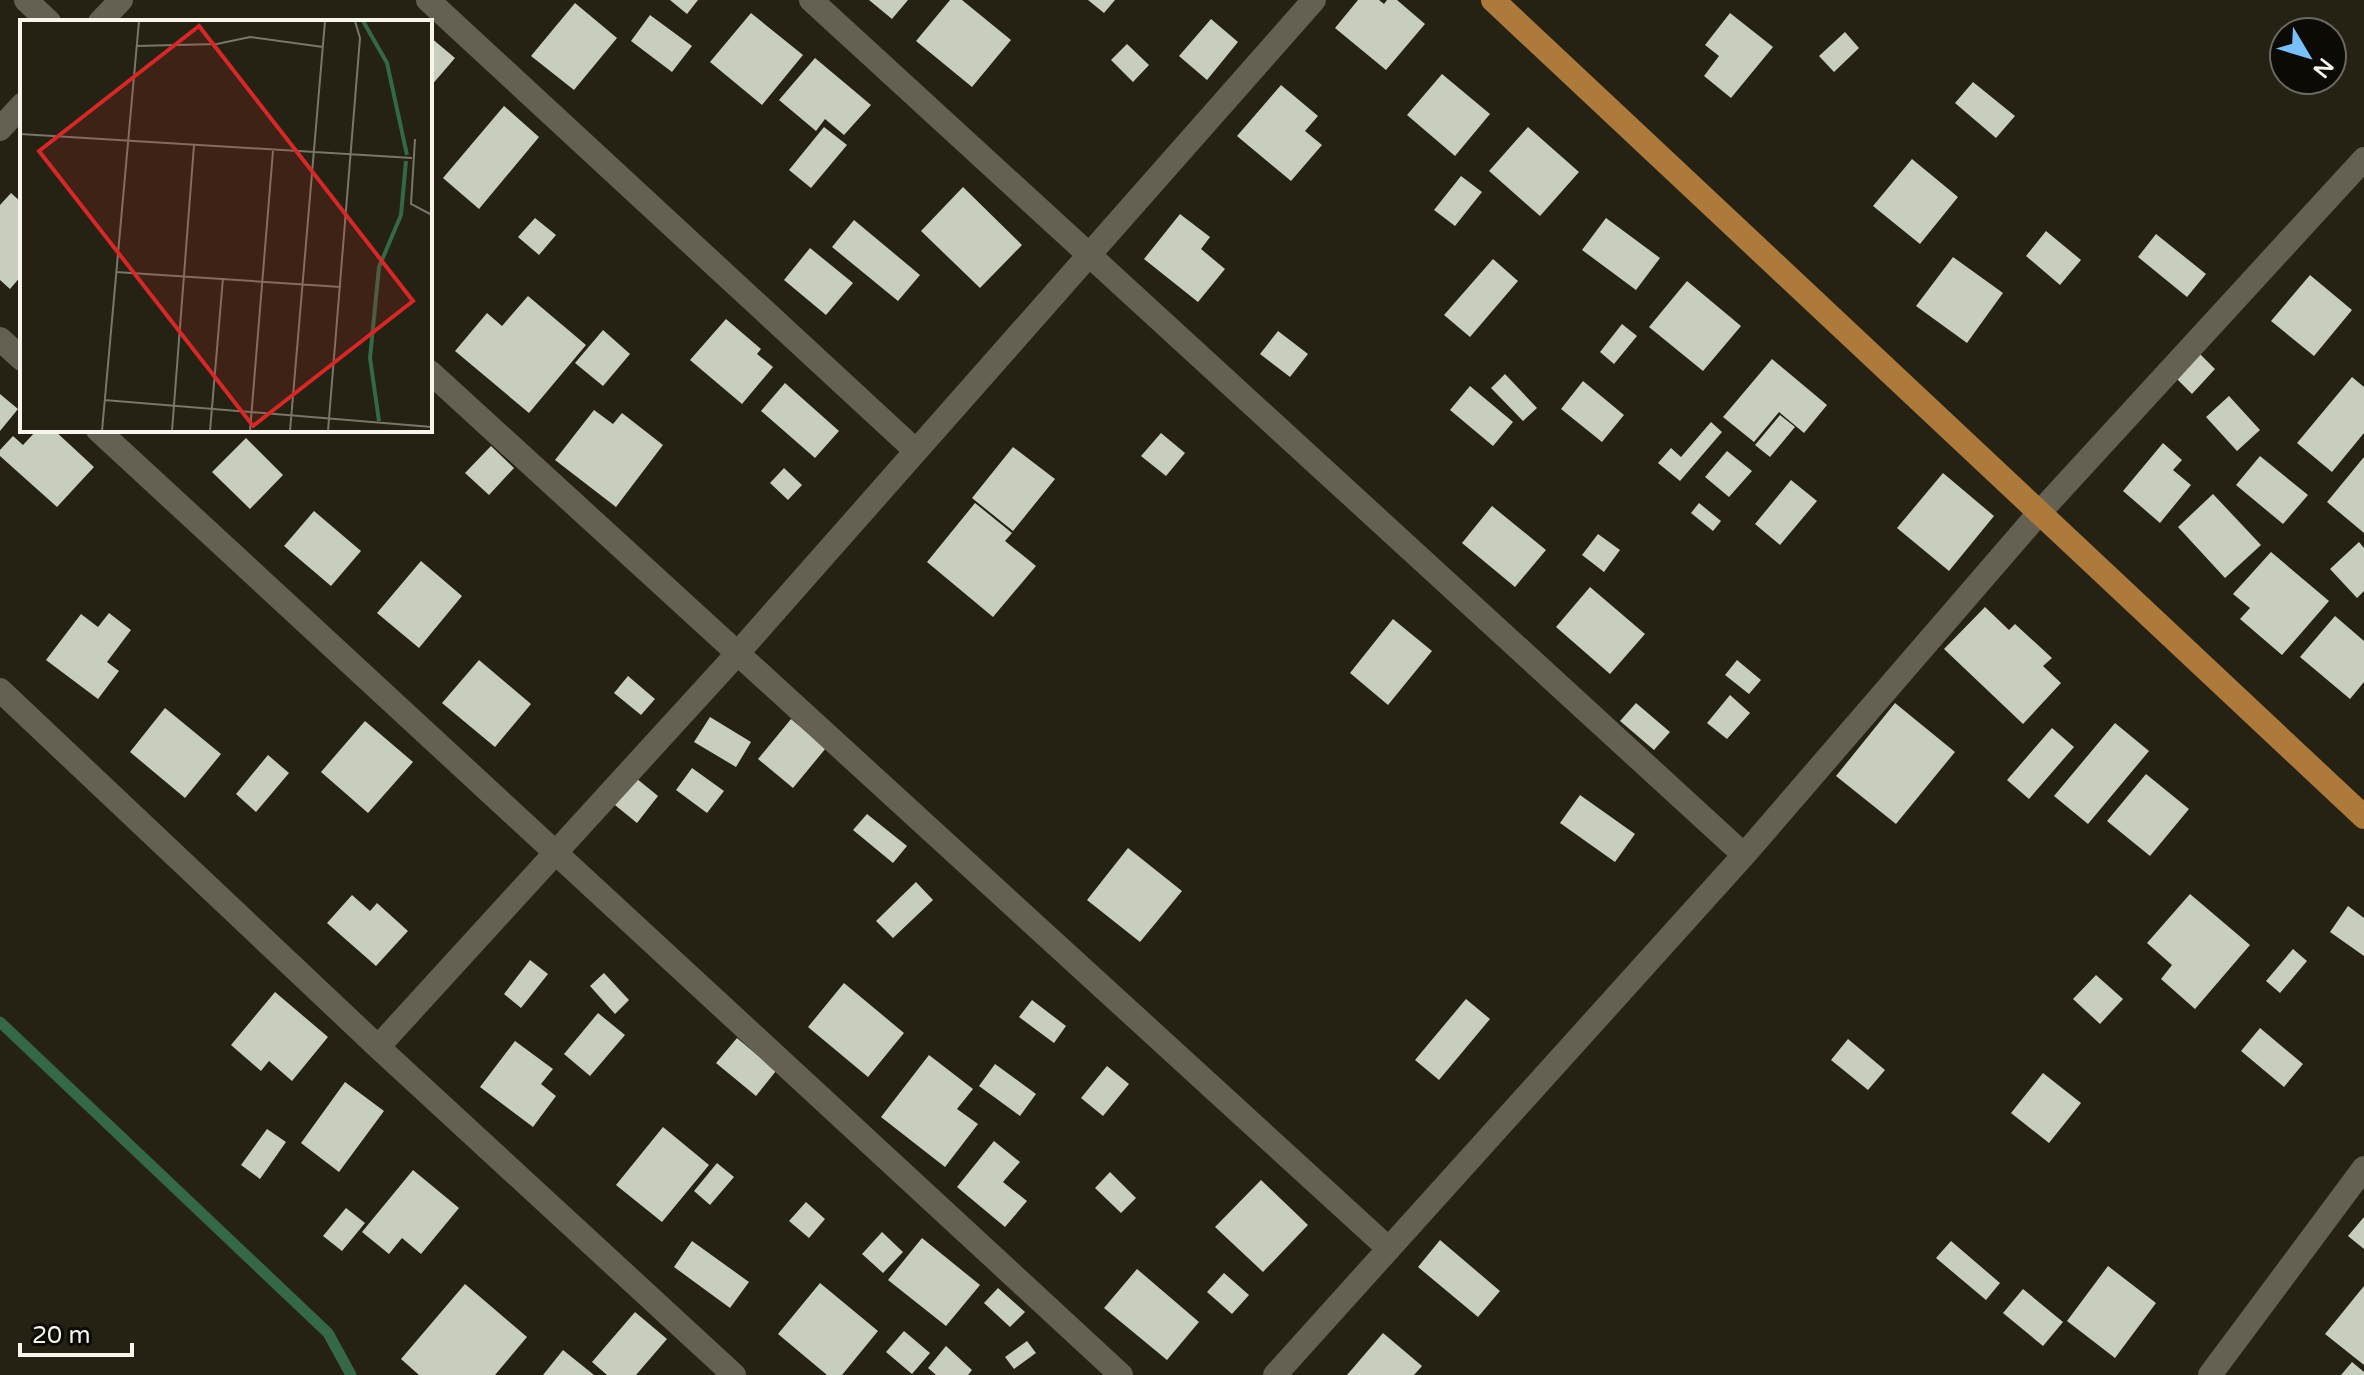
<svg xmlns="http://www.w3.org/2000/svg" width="2364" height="1375" font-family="'Varela Round',sans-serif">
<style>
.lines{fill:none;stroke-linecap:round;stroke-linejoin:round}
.stream{stroke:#346846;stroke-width:11}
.building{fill:#c8cebd}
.minor{stroke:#656152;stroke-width:24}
.major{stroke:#ae7a3c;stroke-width:24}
.inset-river{fill:none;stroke:#346846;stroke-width:4}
.inset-road{fill:none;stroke:#79766a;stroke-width:2}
.view{fill:#d62828;fill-opacity:0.15;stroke:#d62828;stroke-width:4}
.inset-edge{fill:none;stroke:#f7f5ec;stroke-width:4}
</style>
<rect width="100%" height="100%" fill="#252113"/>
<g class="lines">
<path class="stream" d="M0,1022L328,1333L351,1375"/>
</g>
<path class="building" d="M670,0H698L687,14Z
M869,0H908L892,19Z
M950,0H962L1011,40L972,87L916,41Z
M1088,0H1115L1104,13Z
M1358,0H1379L1384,4L1387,0H1397L1425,24L1386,70L1335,28Z
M575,3L617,38L574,90L531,56Z
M751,13L803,55L762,105L710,62Z
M1730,13L1773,47L1731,98L1704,76L1719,56L1705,45Z
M650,15L692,46L672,72L631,41Z
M1211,19L1238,42L1207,80L1179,56Z
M1845,32L1859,48L1834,72L1819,56Z
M430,37L455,58L430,87Z
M1127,44L1149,65L1133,82L1111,60Z
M815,58L871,105L844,135L825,119L816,131L779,100Z
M1442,74L1490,114L1455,156L1407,115Z
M1973,82L2015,116L1996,138L1955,103Z
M1281,85L1318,116L1305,131L1322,145L1291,181L1237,136Z
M504,106L539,137L479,209L443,178Z
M824,127L847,145L811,188L789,170Z
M1528,127L1579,172L1540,216L1489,171Z
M1912,159L1958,197L1920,244L1873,206Z
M1461,176L1482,192L1455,226L1434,210Z
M963,187L1022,245L980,288L921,231Z
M11,193L22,203V275L10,289L0,280V205Z
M1180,214L1210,237L1201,249L1225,269L1198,302L1144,259Z
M535,218L556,235L539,255L518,237Z
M1606,218L1660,258L1636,290L1582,250Z
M854,220L920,275L898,301L832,247Z
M2046,231L2081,260L2060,285L2026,256Z
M2156,234L2206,274L2187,297L2138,257Z
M810,248L853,283L826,315L784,280Z
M1953,257L2003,293L1967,343L1916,306Z
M1493,259L1518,281L1470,337L1444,315Z
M2310,275L2352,310L2314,356L2271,321Z
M1687,281L1741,326L1703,371L1649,327Z
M528,296L586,345L529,413L455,351L487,313L502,326Z
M726,319L761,349L757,354L773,367L742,404L690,360Z
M1622,324L1637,336L1614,364L1600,352Z
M603,330L630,354L603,386L575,363Z
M1278,331L1308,354L1290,377L1260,354Z
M2200,354L2215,369L2192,394L2177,379Z
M1772,359L1827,405L1804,433L1779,412L1754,442L1723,417Z
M1505,374L1537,408L1523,421L1491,388Z
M2352,377L2364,387V433L2332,472L2297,443Z
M1583,381L1624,415L1602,442L1561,409Z
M785,383L839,431L815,458L761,411Z
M1470,386L1513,422L1493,446L1450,410Z
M0,394L18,409L0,431Z
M2229,396L2260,430L2237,451L2206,417Z
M594,410L613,424L622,413L663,445L616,507L555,460Z
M1780,415L1795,427L1770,457L1755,445Z
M1711,422L1722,432L1680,481L1658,463L1671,448L1681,457Z
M37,430H54L94,467L57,507L0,456V450L13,436L23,445Z
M1161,433L1185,453L1166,476L1141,456Z
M246,438L283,475L250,509L212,472Z
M2163,443L2182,460L2173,470L2191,485L2160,523L2123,491Z
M491,446L514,468L489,495L465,473Z
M1013,447L1055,479L1013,531L972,498Z
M1727,451L1752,471L1729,497L1705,477Z
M2260,456L2308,495L2283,524L2236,485Z
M2364,457V533L2327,502Z
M784,468L802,485L788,500L770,483Z
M1943,473L1994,516L1949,571L1897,528Z
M1791,480L1817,501L1780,545L1755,524Z
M2213,494L2261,545L2225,578L2178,527Z
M975,503L1012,533L1005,541L1036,566L993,617L927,562Z
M1699,503L1721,521L1713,531L1691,513Z
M1492,506L1546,550L1515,587L1462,543Z
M314,511L361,551L331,586L284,546Z
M1598,534L1620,550L1604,572L1582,555Z
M2359,542L2364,548V591L2357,598L2330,569Z
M2271,552L2329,601L2282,655L2240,619L2250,608L2233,594Z
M421,561L462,596L419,648L377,613Z
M1590,587L1645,634L1610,674L1556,627Z
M1985,607L2009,630L2015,624L2052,658L2043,666L2061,683L2023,724L1944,649Z
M109,613L131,630L107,662L119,671L98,699L46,660L81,614L98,627Z
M2335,616L2364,641V682L2350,699L2300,657Z
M1393,619L1432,651L1388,705L1350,673Z
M479,660L531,704L495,747L442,703Z
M1737,660L1761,680L1749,694L1725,675Z
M628,676L655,699L641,715L614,693Z
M1730,695L1750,713L1727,739L1707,723Z
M1636,703L1670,732L1654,750L1620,721Z
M1895,703L1955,752L1896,824L1836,776Z
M165,708L221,754L185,798L130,752Z
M710,717L751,742L736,767L694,742Z
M791,719L826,748L793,788L758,759Z
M365,721L413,762L368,813L321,772Z
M2115,723L2149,751L2088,824L2054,796Z
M2052,728L2074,747L2029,799L2007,780Z
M268,755L289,773L256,812L236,794Z
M692,768L724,791L707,813L676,790Z
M631,774L658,796L637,823L610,801Z
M2146,774L2189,809L2150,856L2107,821Z
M1580,795L1635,834L1615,862L1560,823Z
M867,814L907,846L893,863L853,830Z
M1128,848L1182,891L1140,942L1087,900Z
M916,882L933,900L893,938L876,921Z
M2190,894L2250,945L2195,1009L2161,979L2172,965L2147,943Z
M352,895L370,911L377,903L408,931L376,966L327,923Z
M2348,906L2364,918V956L2330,932Z
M2293,949L2307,961L2280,993L2266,981Z
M530,960L548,974L521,1008L504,994Z
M604,973L629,1000L615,1014L590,986Z
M2096,975L2123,999L2100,1024L2073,999Z
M844,983L904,1033L868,1077L808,1027Z
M275,992L328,1037L292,1081L269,1061L261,1071L231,1045Z
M1466,999L1490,1019L1439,1080L1415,1060Z
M1032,1000L1066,1026L1054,1043L1019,1017Z
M598,1013L625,1035L590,1076L564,1054Z
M2260,1028L2303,1064L2284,1087L2241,1051Z
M737,1038L776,1071L756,1096L716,1063Z
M1848,1039L1885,1070L1868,1090L1831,1060Z
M515,1041L553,1069L541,1084L556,1096L533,1127L480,1087Z
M929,1055L973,1089L957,1109L978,1124L945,1167L881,1117Z
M995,1064L1036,1094L1020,1116L979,1086Z
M1107,1066L1129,1084L1103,1116L1081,1098Z
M2043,1073L2081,1103L2049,1143L2011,1113Z
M345,1082L384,1111L339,1172L301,1143Z
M663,1127L709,1165L662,1222L616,1185Z
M267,1129L286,1142L260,1179L241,1165Z
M994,1141L1020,1162L1003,1182L1027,1201L1005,1227L957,1187Z
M717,1163L734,1177L710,1205L694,1191Z
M413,1170L459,1208L421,1254L402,1238L389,1254L362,1232Z
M1110,1172L1136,1198L1121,1213L1095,1188Z
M1261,1180L1308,1225L1263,1272L1215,1227Z
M806,1202L825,1219L809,1238L789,1221Z
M346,1208L365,1223L342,1251L323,1236Z
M2364,1217V1249L2348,1236Z
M882,1232L903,1252L883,1273L862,1254Z
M922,1238L980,1285L946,1326L888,1280Z
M1440,1240L1500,1291L1478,1317L1418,1267Z
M692,1241L749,1282L730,1308L674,1267Z
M1951,1241L2000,1283L1986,1300L1936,1258Z
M2108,1266L2156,1303L2115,1358L2067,1321Z
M1137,1269L1199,1322L1167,1360L1104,1308Z
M1224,1273L1249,1295L1232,1314L1207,1292Z
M820,1283L878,1331L842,1375H827L778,1334Z
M465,1284L527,1337L495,1375H419L401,1359Z
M2364,1286V1365L2325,1334Z
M998,1288L1025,1312L1010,1327L984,1303Z
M2023,1289L2063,1322L2043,1346L2003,1313Z
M635,1312L667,1339L636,1375H607L592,1362Z
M904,1331L930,1353L912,1374L886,1352Z
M1383,1333L1422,1366L1414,1375H1347Z
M1027,1341L1036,1353L1014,1369L1005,1357Z
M946,1346L972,1370L968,1375H936L928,1368Z
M563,1350L594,1375H543Z
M2352,1362L2364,1372V1375H2341Z"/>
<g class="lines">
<path class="minor" d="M26,0L49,22
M428,0L916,451
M811,0L1744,855
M100,22L121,0
M0,129L22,105
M0,339L22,359
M430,372L1389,1249
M98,430L1121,1375
M0,690L378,1047L734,1375
M378,1047L737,654L1314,0
M1275,1375L1744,855L2040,512L2364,159
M2210,1375L2364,1168"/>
<path class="major" d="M1493,0L2364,817"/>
</g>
<g transform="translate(20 20)">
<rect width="412" height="412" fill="#252113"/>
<path class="inset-river" d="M343,1L367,43L387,135M359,401L350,338L359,247L381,195L386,141"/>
<path class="inset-road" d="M116,26L197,24L230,17L303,27M0,114L392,138M395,119L391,184L412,195M96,252L321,267M84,380L412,407M82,411L119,1M152,411L174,125M190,411L203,258M230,411L253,131M270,411L305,1M308,411L340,18L335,1"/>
<path class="view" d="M179,6L393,281L233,406L19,131Z"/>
<rect width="412" height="412" class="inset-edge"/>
</g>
<g transform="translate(2308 56) rotate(128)"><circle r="38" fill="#0c0a05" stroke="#6a6861" stroke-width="2"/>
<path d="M0-6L14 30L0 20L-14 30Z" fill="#79bff8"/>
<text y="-12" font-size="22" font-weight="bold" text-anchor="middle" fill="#f7f5ec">N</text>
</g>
<path d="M20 1343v12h112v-12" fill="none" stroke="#f7f5ec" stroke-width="4"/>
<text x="32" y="1343" font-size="24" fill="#f7f5ec" stroke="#0c0a05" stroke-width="6" paint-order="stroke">20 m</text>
</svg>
